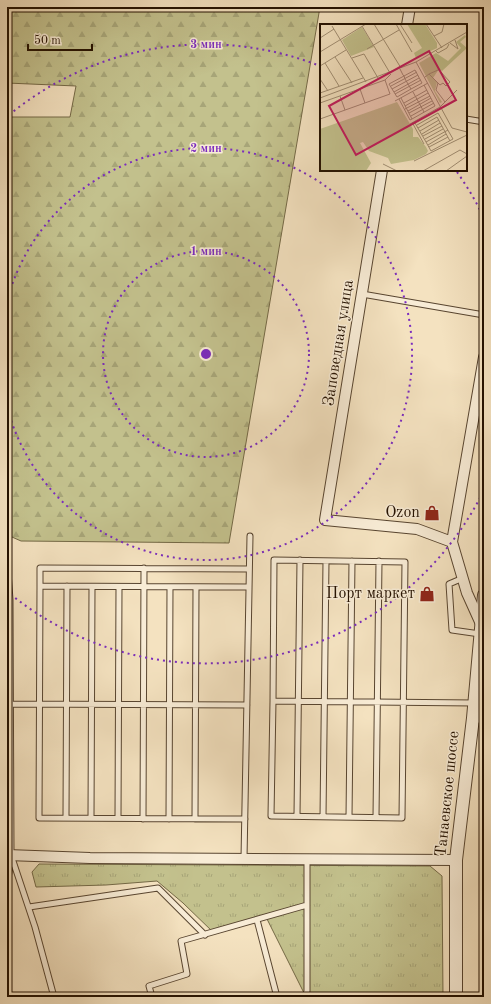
<svg xmlns="http://www.w3.org/2000/svg" width="491" height="1004" font-family="'Old Standard TT',serif">
<style>
.grass{fill:url(#grass-tufts);stroke:#746946}
.forest{fill:url(#forest-firs);stroke:#746946}
.lines{fill:none;stroke-linecap:round;stroke-linejoin:round}
.service-casing{stroke:#584530;stroke-width:7}
.minor-casing{stroke:#584530;stroke-width:12}
.tertiary-casing{stroke:#584530;stroke-width:14}
.service{stroke:#f8ecd6;stroke-width:5}
.minor{stroke:#f8ecd6;stroke-width:10}
.tertiary{stroke:#f8ecd6;stroke-width:12}
.ring{fill:none;stroke:#7b2cbf;stroke-width:2;stroke-dasharray:2 4}
.labels{text-anchor:middle;dominant-baseline:central;stroke-width:3;stroke-linejoin:round;paint-order:stroke}
.street-label{font-size:16px;fill:#241100;stroke:#f8ecd6}
.poi-label{font-size:16px;fill:#241100;stroke:#f8ecd6;text-anchor:end}
.inset-road{fill:none;stroke:#a18e73;stroke-width:1}
.view{fill:#c2185b;fill-opacity:0.15;stroke:#c2185b;stroke-width:2}
.inset-edge{fill:none;stroke:#241100;stroke-width:2}
.centre{fill:#7b2cbf;stroke:#f8ecd6;stroke-width:2}
.ring-label{font-size:12px;text-anchor:middle;font-weight:bold;fill:#7b2cbf;stroke:#f8ecd6;stroke-width:3;stroke-linejoin:round;paint-order:stroke}
</style>
<defs>
<pattern id="grass-tufts" width="24" height="20" patternUnits="userSpaceOnUse"><rect width="24" height="20" fill="#c3c18d"/><path d="M3 7l-1-3M5 7V3M7 7l1-3M15 17l-1-3M17 17v-4M19 17l1-3" fill="none" stroke="#a7a578"/></pattern>
<pattern id="forest-firs" width="22" height="20" patternUnits="userSpaceOnUse"><rect width="22" height="20" fill="#c3c18d"/><path d="M5 1l3.5 6h-7zM16 11l3.5 6h-7z" fill="#a7a578"/></pattern>
</defs>
<rect width="100%" height="100%" fill="#f4e2c0"/>
<filter id="stains"><feTurbulence type="fractalNoise" baseFrequency=".005" numOctaves="4"/><feColorMatrix values="0 0 0 0 .2 0 0 0 0 .09 0 0 0 0 .02 0 0 0 .5 -.17"/></filter>
<radialGradient id="worn" r=".72"><stop offset=".6" stop-color="#630" stop-opacity="0"/><stop offset="1" stop-color="#630" stop-opacity=".3"/></radialGradient>
<path class="grass" d="M39,864L430,866L442,876L443,997H306L267,919L214,933L183,903L157,881L106,885L36,887L32,872Z
M484,935V997H481Z"/>
<path class="forest" d="M7,7H320L229,543L21,541L12,537H7V117H70L76,86L7,83Z"/>
<g class="lines">
<defs>
<path id="service" d="M466,119L484,122
M362,294L484,315
M7,558L10,600L11,855L35,927L54,997
M463,578L449,584L452,630L480,634
M40,586V568L249,569
M273,701L274,560L405,562L402,818L271,816L273,701C340,702 407,702 474,703
M11,704L247,705
M297,816L300,560
M323,817L326,561
M349,817L352,561
M376,817L379,561
M66,818L67,586
M91,818L92,587
M118,818L119,587
M143,819L144,568
M169,819L170,587
M195,819L196,587
M245,819L39,818L40,586L249,587
M244,859L250,536
M7,887L11,856
M29,907L158,888L205,935
M257,920L277,997
M152,997L149,986L187,974L181,941L307,905
M305,997L307,991V859"/>
<path id="minor" d="M407,25L410,7
M382,170L325,520L417,529L452,542
M481,624L467,593L452,542L484,357
M473,718L484,717
M7,855L90,858L456,860"/>
<path id="tertiary" d="M456,997V860L473,718L484,595"/>
</defs>
<use href="#service" class="service-casing"/>
<use href="#minor" class="minor-casing"/>
<use href="#tertiary" class="tertiary-casing"/>
<use href="#service" class="service"/>
<use href="#minor" class="minor"/>
<use href="#tertiary" class="tertiary"/>
</g>
<g class="ring">
<circle cx="206" cy="354" r="103"/>
<path d="M7 301A206 206 0 1 1 7 407"/>
<path d="M483 492A310 310 0 0 1 9 593M9 115A310 310 0 0 1 320 66M457 172A310 310 0 0 1 483 216"/>
</g>
<defs>
<symbol id="shop-bare" viewBox="-9 -9 18 18"><path d="M-5-2.5h2.3a2.7 3.5 0 0 1 5.4 0H5L5.5 6h-11ZM-1.5-2.5h3a1.5 2.3 0 0 0-3 0Z" fill="#8f2418" stroke="#f8ecd6" stroke-width="2.5" paint-order="stroke"/></symbol>
</defs>
<g fill-rule="evenodd">
<use href="#shop-bare" x="421" y="502" width="22" height="22"/>
<use href="#shop-bare" x="416" y="583" width="22" height="22"/>
</g>
<g class="labels">
<g class="street-label">
<text transform="translate(339 343) rotate(-81)">Заповедная улица</text>
<text transform="translate(448 794) rotate(-84)">Танаевское шоссе</text>
</g>
<g class="poi-label">
<text x="420" y="513">Ozon</text>
<text x="415" y="594">Порт маркет</text>
</g>
</g>
<g transform="translate(320 24)">
<rect width="147" height="147" fill="#f4e2c0"/>
<path d="M87,0H105L117,19V24L96,34L94,29L102,24ZM42,3L54,23L31,32L22,16ZM145,11L146,13L140,18L147,24L122,47L119,45L113,54L117,58L115,67L122,78L120,79L99,39L116,29L128,37L141,24L136,18Z" fill="#c3c18d"/>
<path d="M77,78L93,105V113H98L106,123L108,127L106,130L94,136L71,140L68,134L49,127L43,118L40,119L51,139L46,147H0V105Z" fill="#c3c18d"/>
<path class="inset-road" d="M54,0L81,44M76,0L92,28M80,0L92,19M106,0L122,24M12,2L46,58M42,2L70,49M114,12L122,8L124,0M0,14L14,5M130,19L138,25L135,16M47,25L79,6M116,27L118,29L127,24L129,20M0,28L46,0M15,33L32,59M32,34L44,30L58,54M96,38L132,104L147,108M5,39L19,62M0,42L26,26M80,45L83,51L84,52L85,55L91,65L102,59L95,46L84,52L69,60L77,73L91,65M105,53L109,50L118,46H119L130,58L126,62L123,59L120,61L109,50M0,55L8,67M118,59L116,66L125,78M71,62L97,48M40,65L45,79M72,65L98,51M74,68L99,54M93,68L104,88M0,69L43,54M75,70L101,56M20,72L25,86M0,74L96,38L147,8M81,74L92,95L115,82L104,61M79,75L90,96L92,95M75,77L108,59M0,79L65,56L71,50M84,79L107,66M85,82L108,69M85,85L110,72M88,87L111,74M89,89L112,77M91,92L114,79M0,95L70,70L65,56M90,100L120,83L137,66M97,101L118,89L133,115L111,127L106,118M98,104L117,93L130,117M100,107L119,96M102,110L120,99M103,112L122,102M105,115L123,105M104,120L93,100L95,99L106,118L128,106M108,121L126,110M109,123L128,113M94,137L147,111M63,140L77,147M103,147L140,126L147,130M126,147L147,132"/>
<path class="view" d="M109,27L136,76L36,131L9,82Z"/>
<rect width="147" height="147" class="inset-edge"/>
</g>
<circle cx="206" cy="354" r="6" class="centre"/>
<g class="ring-label">
<text x="206" y="48">3 мин</text>
<text x="206" y="152">2 мин</text>
<text x="206" y="255">1 мин</text>
</g>
<rect width="491" height="1004" fill="none" stroke="#f4e2c0" stroke-width="24"/>
<rect x="8" y="8" width="475" height="988" fill="none" stroke="#241100" stroke-width="2"/>
<rect x="12" y="12" width="467" height="980" fill="none" stroke="#241100"/>
<path d="M28 44v6h64v-6" fill="none" stroke="#241100" stroke-width="2"/>
<text x="34" y="44" font-size="12" fill="#241100" stroke="#f8ecd6" stroke-width="3" paint-order="stroke">50 m</text>
<rect width="100%" height="100%" filter="url(#stains)"/>
<rect width="100%" height="100%" fill="url(#worn)"/>
</svg>
